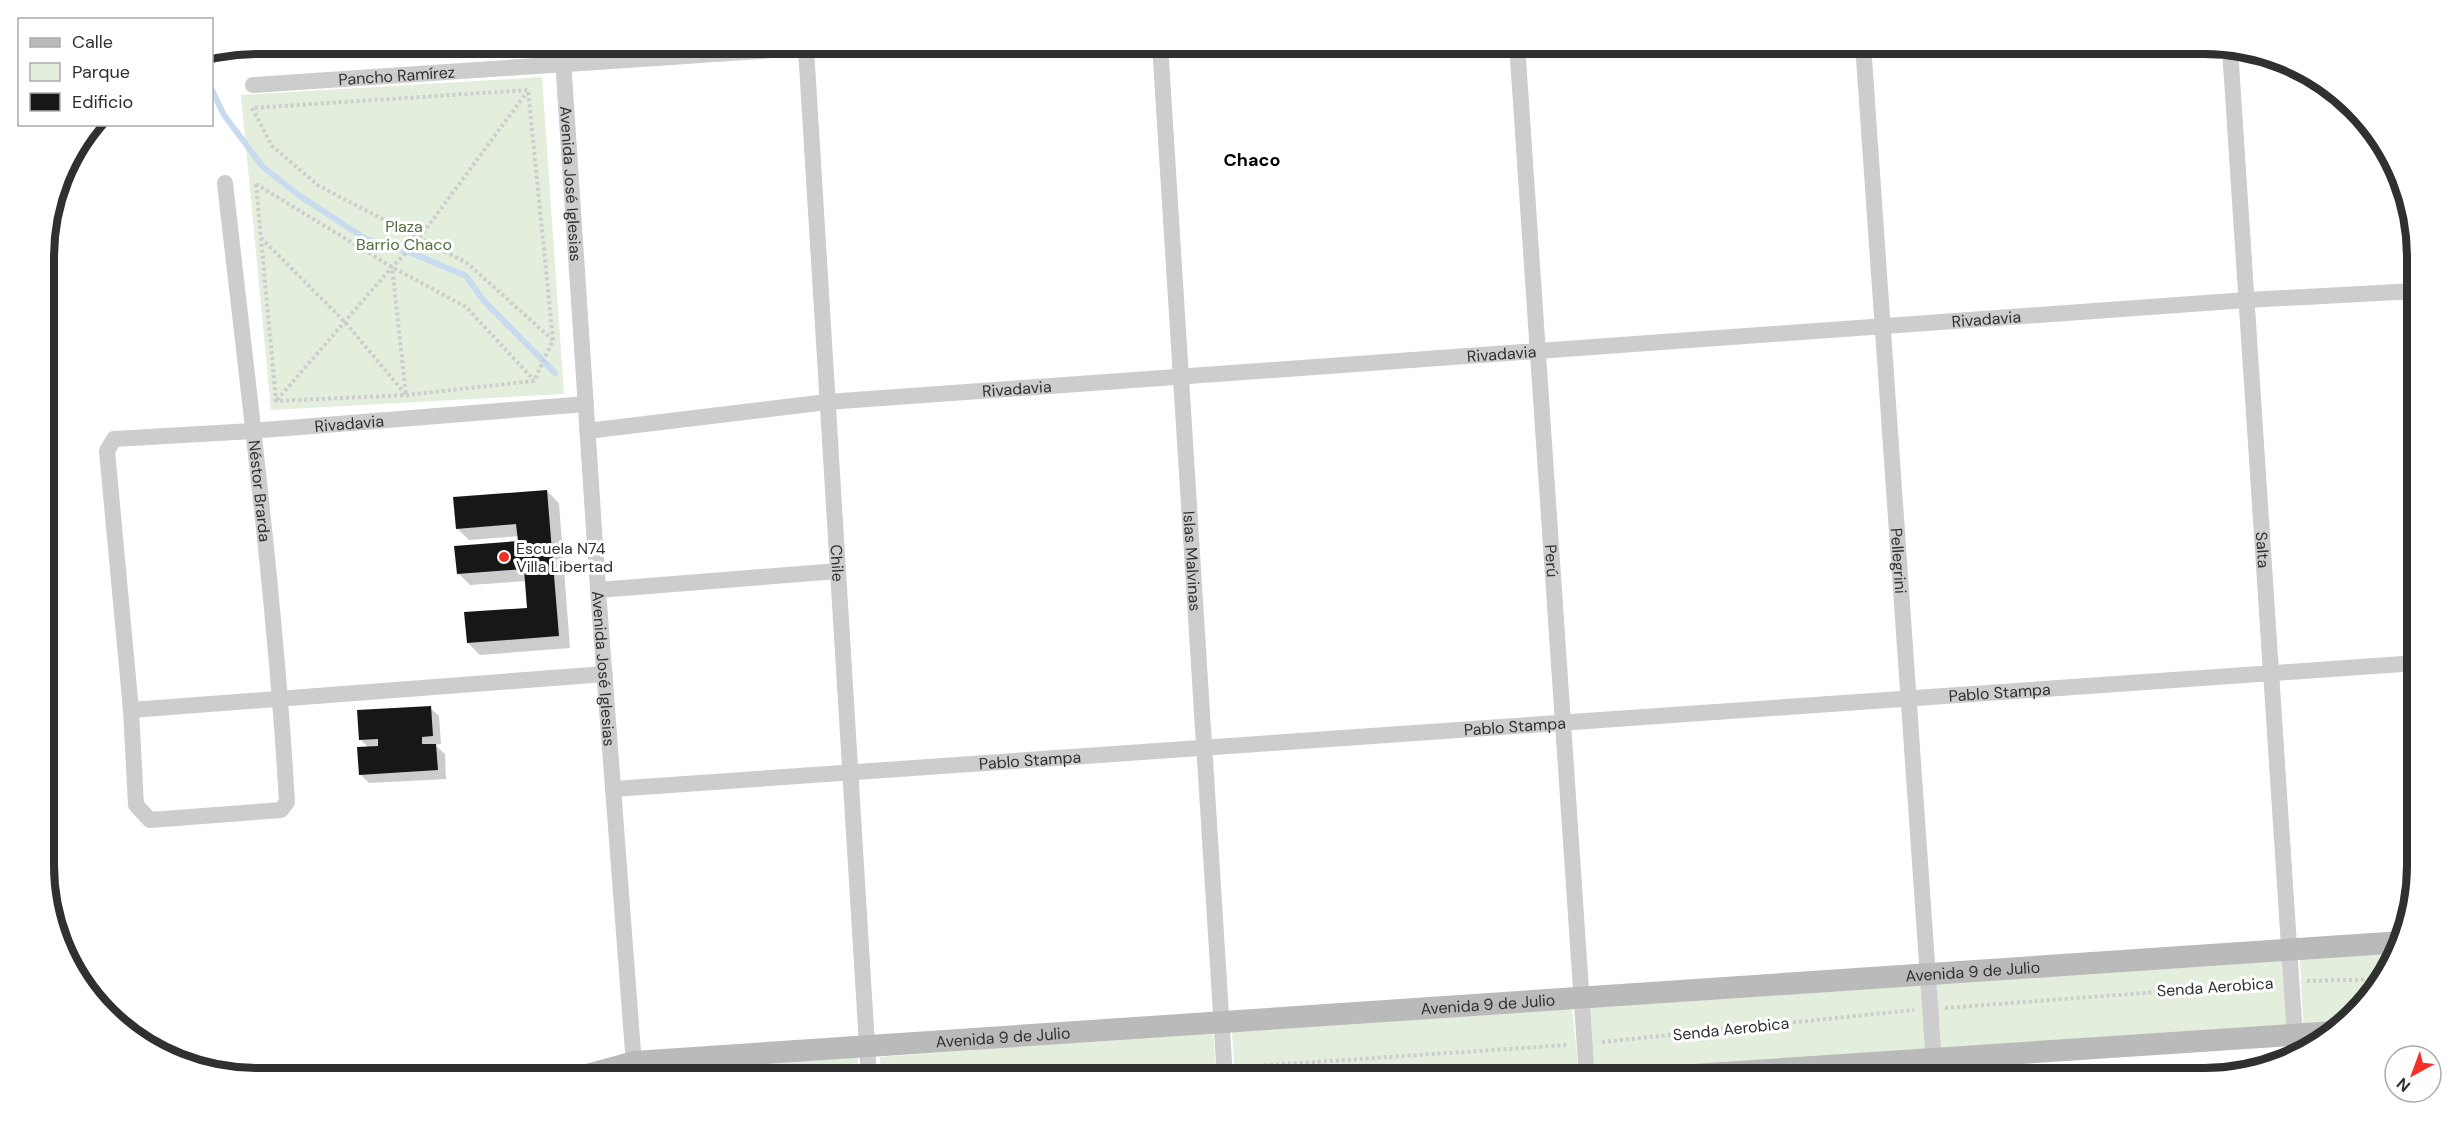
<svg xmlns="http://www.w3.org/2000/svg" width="2461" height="1122" font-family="'DM Sans',sans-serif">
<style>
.green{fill:#e4eedd}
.shadow{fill:#0003}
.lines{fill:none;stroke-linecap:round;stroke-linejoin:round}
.stream{stroke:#c8dbef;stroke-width:6}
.building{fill:#171717}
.path{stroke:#cdcdcd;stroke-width:4;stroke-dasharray:3 3;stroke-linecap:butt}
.street{stroke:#cdcdcd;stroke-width:16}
.secondary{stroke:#bababa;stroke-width:22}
.poi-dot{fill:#f32f26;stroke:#fff;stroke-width:2}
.labels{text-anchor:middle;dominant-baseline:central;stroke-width:6;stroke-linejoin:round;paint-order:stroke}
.street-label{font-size:16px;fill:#303030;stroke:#fff}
.park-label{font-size:16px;fill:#4c7039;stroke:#fff}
.poi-label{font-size:16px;fill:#303030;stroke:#fff;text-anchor:start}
.neighbourhood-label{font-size:18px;font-weight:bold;fill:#000;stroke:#fff}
.rim{fill:none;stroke:#303030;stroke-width:8}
</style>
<rect width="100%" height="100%" fill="#fff"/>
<path class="green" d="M542,77L564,394L271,410L241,95Z
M2398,953L2365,1006L2347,1021L2303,1024L2300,959Z
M2282,959L2289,1029L1940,1052L1935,982Z
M1921,983L1926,1052L1595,1073L1590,1006Z
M1572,1007L1579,1075L1532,1078H1235L1232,1031Z
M1213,1032L1217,1078H881L880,1057Z
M858,1057L859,1078H646L645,1069Z"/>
<path class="shadow" d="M547,491L559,503L570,648L480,655L468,643L528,609L526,581L470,585L458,573L520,543L519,536L469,540L457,528Z
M430,708L439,716L441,744L435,745L445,754L446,779L369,783L360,774L369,748L361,740Z"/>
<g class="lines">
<path class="stream" d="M212,90L224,115L263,167L300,196L366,239L414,254L466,276L484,301L555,373"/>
</g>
<path class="building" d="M547,490L559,636L467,643L464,612L527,608L524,569L457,574L454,546L518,541L516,524L456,529L453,497Z
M431,706L433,736L422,737V744H436L438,770L359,775L357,747L378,746V739L359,740L357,710Z"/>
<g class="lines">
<path class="path" d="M256,184L276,401L406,395L534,381L553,340L528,90L252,108L272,146L319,186L467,263L553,340
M256,184L392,267L466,307L534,380
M261,238L345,322L406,395L392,267
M277,400L392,267L415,244L527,92
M2307,981L2382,979
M1945,1008L2276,983
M1602,1042L1914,1010
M1240,1067L1568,1045
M1081,1078L1208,1070"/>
<g class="street">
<path id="s1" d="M562,44L598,590L635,1078"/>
<path id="s2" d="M1160,44L1225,1078"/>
<path id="s3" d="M1517,44L1587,1078"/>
<path id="s4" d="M1863,44L1935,1078"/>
<path id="s5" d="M806,48L869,1078"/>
<path id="s6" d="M2230,49L2296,1052"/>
<path id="s7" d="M253,85L863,44"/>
<path id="s8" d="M225,183C248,389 275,595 287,802L281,810L150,820L136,805L131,710L107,451L114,439L252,431L586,404"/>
<path id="s9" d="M587,431L827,402L2247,300L2416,291"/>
<path d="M598,590L838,571"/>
<path d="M131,710L605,674"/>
<path id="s10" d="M613,789L2417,663"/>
</g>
<g class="secondary">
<path id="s11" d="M576,1078L634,1062L2402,942"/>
<path d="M1649,1078L2335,1032"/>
</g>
</g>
<circle class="poi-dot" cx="504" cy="557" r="6"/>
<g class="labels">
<g class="street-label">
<text stroke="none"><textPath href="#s7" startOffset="144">Pancho Ramírez</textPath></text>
<text stroke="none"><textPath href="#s1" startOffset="140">Avenida José Iglesias</textPath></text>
<text stroke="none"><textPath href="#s9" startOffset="1404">Rivadavia</textPath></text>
<text stroke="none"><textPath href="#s9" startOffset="918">Rivadavia</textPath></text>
<text stroke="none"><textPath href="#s9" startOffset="432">Rivadavia</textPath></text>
<text stroke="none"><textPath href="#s8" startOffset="1389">Rivadavia</textPath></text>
<text stroke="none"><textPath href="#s8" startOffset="310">Néstor Brarda</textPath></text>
<text stroke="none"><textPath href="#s6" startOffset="502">Salta</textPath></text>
<text stroke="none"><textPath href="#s2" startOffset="518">Islas Malvinas</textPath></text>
<text stroke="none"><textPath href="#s3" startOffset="518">Perú</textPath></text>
<text stroke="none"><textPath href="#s4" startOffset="518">Pellegrini</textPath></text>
<text stroke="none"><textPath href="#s5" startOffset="516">Chile</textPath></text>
<text stroke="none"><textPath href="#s1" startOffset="626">Avenida José Iglesias</textPath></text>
<text stroke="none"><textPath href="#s10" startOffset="1390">Pablo Stampa</textPath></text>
<text stroke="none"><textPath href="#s10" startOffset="904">Pablo Stampa</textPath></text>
<text stroke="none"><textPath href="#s10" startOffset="418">Pablo Stampa</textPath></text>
<text stroke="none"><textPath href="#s11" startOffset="1402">Avenida 9 de Julio</textPath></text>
<text transform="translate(2215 987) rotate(-4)">Senda Aerobica</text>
<text stroke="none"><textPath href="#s11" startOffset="916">Avenida 9 de Julio</textPath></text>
<text transform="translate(1731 1029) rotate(-6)">Senda Aerobica</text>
<text stroke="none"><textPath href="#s11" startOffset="430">Avenida 9 de Julio</textPath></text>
</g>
<g class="park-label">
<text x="404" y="226">Plaza<tspan x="404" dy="18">Barrio Chaco</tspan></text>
</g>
<g class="poi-label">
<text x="516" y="548">Escuela N74<tspan x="516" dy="18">Villa Libertad</tspan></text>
</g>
<g class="neighbourhood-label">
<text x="1252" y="160">Chaco</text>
</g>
</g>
<path d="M0 0H2461V1122H0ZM257 54H2204A203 203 0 0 1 2407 257V865A203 203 0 0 1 2204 1068H257A203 203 0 0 1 54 865V257A203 203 0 0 1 257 54Z" fill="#fff" fill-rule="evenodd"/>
<path class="rim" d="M257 54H2204A203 203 0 0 1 2407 257V865A203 203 0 0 1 2204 1068H257A203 203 0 0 1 54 865V257A203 203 0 0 1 257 54Z"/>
<rect x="18" y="18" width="195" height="108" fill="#ffffff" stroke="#acacac" stroke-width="1.5"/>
<rect x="30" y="38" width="30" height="9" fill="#bababa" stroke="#acacac" stroke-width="1.5"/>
<text x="72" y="48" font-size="18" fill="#303030">Calle</text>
<rect x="30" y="63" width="30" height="18" fill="#e4eedd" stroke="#acacac" stroke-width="1.5"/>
<text x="72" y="78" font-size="18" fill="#303030">Parque</text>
<rect x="30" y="93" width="30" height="18" fill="#171717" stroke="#acacac" stroke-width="1.5"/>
<text x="72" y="108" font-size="18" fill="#303030">Edificio</text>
<g transform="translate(2413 1074) rotate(221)"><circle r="28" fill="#ffffff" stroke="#acacac" stroke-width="1.5"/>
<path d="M0-4.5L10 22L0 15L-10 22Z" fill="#f32f26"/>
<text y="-9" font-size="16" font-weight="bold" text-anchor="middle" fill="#303030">N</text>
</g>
</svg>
